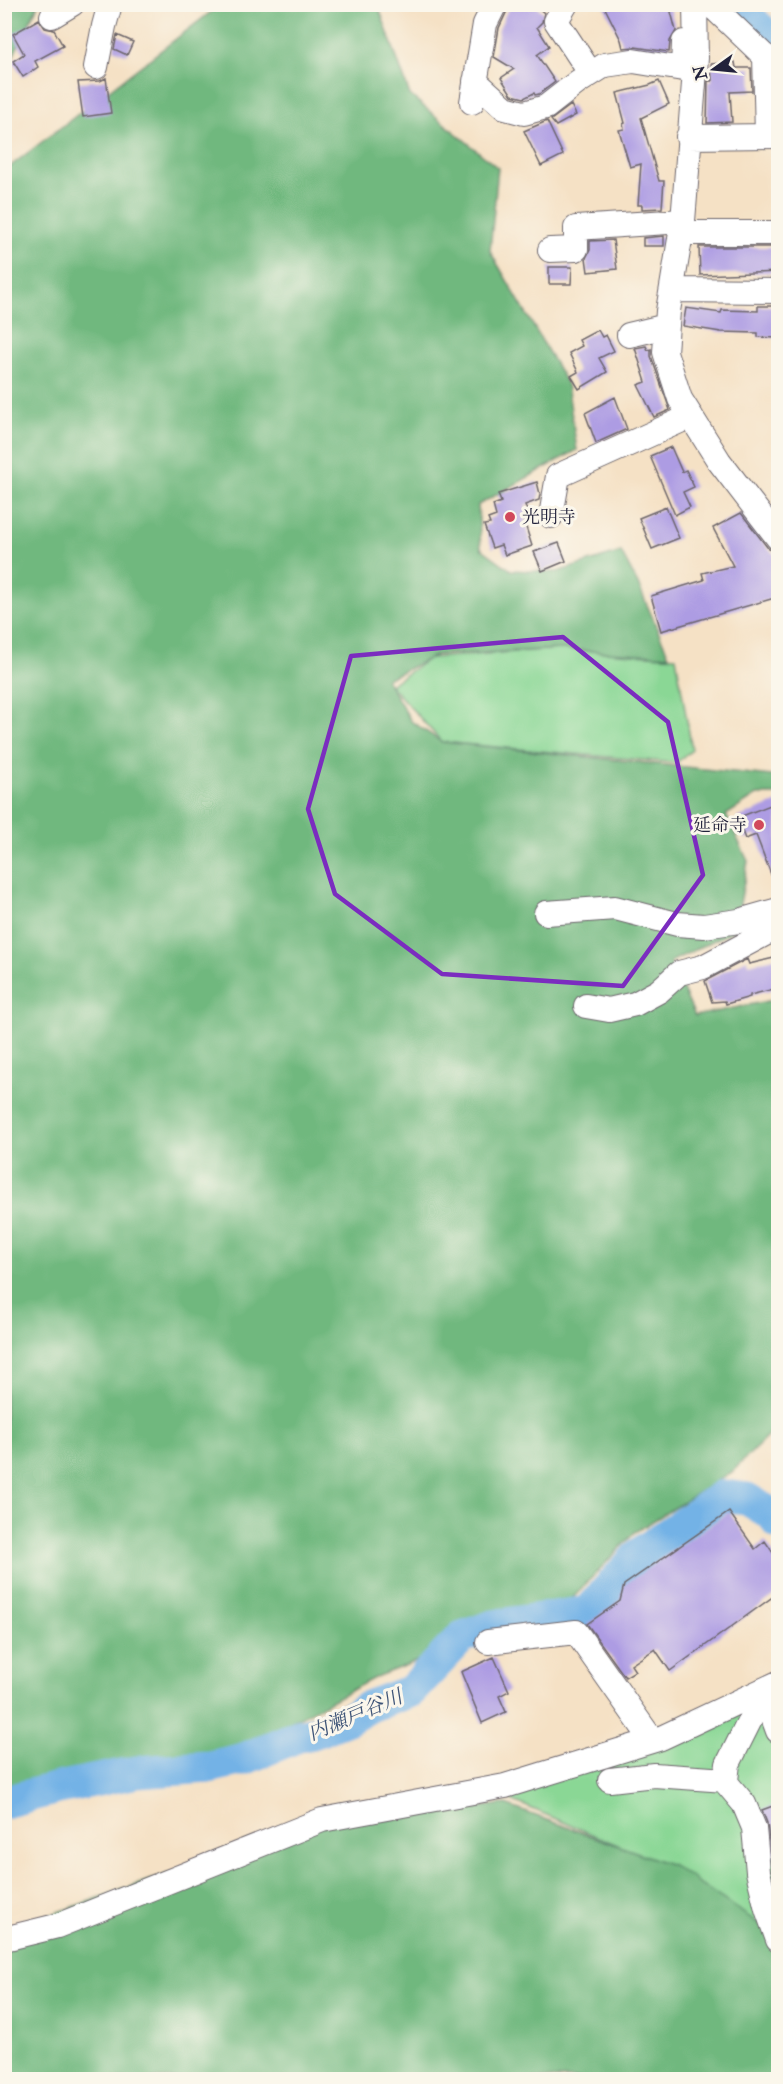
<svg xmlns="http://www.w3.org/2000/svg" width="783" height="2084" font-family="'IM FELL Double Pica','Noto Serif JP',serif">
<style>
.green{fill:#8ad795;stroke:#567c68;stroke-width:1.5}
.forest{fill:#6fb87e;stroke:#486d5c;stroke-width:1.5}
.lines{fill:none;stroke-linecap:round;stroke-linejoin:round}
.river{stroke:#73b2e6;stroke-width:33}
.building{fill:#ad9ce3}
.minor-casing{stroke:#6c656b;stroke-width:26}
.minor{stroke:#fff;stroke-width:24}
.marked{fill:none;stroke:#7b2cbf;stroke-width:4.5;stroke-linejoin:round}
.poi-dot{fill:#d1495b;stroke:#fbf7ec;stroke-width:2}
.labels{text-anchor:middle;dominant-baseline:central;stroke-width:6;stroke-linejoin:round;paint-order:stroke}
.poi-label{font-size:18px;fill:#22223b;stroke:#fbf7ec;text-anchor:start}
.water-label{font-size:20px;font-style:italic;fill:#3e5477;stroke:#fbf7ec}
</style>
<rect width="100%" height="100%" fill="#fbf7ec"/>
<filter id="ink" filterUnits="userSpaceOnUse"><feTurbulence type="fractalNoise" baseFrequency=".0167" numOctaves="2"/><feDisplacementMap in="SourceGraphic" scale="12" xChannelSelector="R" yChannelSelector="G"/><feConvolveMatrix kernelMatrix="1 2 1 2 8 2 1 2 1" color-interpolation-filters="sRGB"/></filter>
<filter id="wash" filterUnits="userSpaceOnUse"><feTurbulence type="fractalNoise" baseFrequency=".008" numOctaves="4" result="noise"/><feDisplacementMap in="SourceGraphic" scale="24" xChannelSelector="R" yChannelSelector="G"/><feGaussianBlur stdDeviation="1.35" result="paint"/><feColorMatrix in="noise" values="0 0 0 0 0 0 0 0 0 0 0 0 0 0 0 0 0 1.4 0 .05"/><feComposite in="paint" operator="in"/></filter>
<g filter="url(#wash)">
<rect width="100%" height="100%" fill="#f5e1c5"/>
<path class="green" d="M561,649L676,657L692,750L676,763L442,742L390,685L430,658Z
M778,1691V1940L627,1849L504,1797Z"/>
<path class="forest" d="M5,5H38L5,73Z
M220,5H378L410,95L498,168L490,251L567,384L577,450L478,505L481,548L511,570L557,572L621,552L638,584L669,656L561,649L437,655L386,679L411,721L442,742L772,776L778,775V795H757L726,815L748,861L735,930L670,962L695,1016L778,999V1426L732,1472L635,1532L567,1604L378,1676L228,1755L5,1796L4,171Z
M503,1804L672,1865L764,1927L778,1943V2079H5L4,1931L150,1880L336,1820L403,1818Z"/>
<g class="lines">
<path class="river" d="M735,4L778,46
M4,1802L58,1788L137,1772L209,1767L244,1759L298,1736L313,1733L348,1719L370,1706L411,1691L462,1637L493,1626L587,1612L639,1554L722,1496L747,1499L773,1515L778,1523"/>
</g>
<g id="blocks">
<path class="building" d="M513,4H534L544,13L542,22L537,27L549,46L537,55L555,82L539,94L535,95L534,93L524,98L512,95L501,78L514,69L494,57L499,28L507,11Z
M603,4H669L676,31L670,41L669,52L635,47L623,48L621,40Z
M39,19L45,28L54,30L63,46L35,61L38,67L23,77L13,61L24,54L13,34Z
M117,35L133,42L127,55L114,49Z
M735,62L736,68H751L752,91L730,92L732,122L707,123L708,81H712L711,64Z
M106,78L111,113L83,117L78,82L100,81Z
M659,81L669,104L641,118L659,181H664L662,208L642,209V205H638L641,164L630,167L619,130L624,129L623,124L625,123L617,93L650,85Z
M571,105L576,115L556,126L551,120Z
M547,121L563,155L541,166L524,131Z
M664,236V246H643V238Z
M613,240L617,269L588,272L586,258L590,250V241Z
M699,247H778V272L700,275Z
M549,267H572L571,284H549Z
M758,306H777L776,338L758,337V333L721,332L683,326L686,308L721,313L722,310L758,311Z
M598,330L602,337L606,335L614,351L599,358L607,372L579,389L571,376L578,372L569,353L582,346L579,340Z
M646,346L648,350L651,349V356L670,410L654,417L638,385L646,382L635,348Z
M615,397L627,429L596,443L585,413Z
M671,447L682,472L686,470L694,487L683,492L690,507L675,515L650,456Z
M537,482L540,494L539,500L525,505L530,519L524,521L532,546L505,555L501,545L492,548L484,525L490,524L488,519L496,516L493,505L501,502L498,494Z
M666,507L679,538L652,549L639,518Z
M741,513L767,547L778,558V597L661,631L651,596L704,580L702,573L733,566L713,528Z
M559,543L566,561L542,571L534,552Z
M778,802V890H777L756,835L745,839L737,818Z
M778,957V988L750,995V997L726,1004L725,1001L712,1002L705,981L747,959L749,964Z
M729,1512L755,1549L765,1541L778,1560V1593L670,1671L655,1649L631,1665L635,1671L625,1677L587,1624L620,1601L624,1585Z
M494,1657L509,1691L499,1696L506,1712L482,1723L461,1672Z
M778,1804V1863H776L770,1846L767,1823L762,1810Z"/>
</g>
</g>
<g filter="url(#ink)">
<use href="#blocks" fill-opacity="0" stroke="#6c656b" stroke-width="1.5"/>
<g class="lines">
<defs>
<path id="minor" d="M566,4L556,21L591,74
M695,4L696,58L683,221L668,311L665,352L680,399L719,461L778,538
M710,4L778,69
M52,16L72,4
M765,56L767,136
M96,67L104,26L110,4
M475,81L505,108L524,113L546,107L578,82L605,65L633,61L683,69L684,42
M472,102L485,24L495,4
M688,137L778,136
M681,233H778
M550,250L576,249V228L683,221
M672,290L778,291
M629,335L667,326
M551,516L558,476L691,416
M546,913L615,908L677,924L704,926L739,921L778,910
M586,1006L609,1010L635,1004L659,991L679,973L703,967L778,927
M488,1642L576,1632L652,1740
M763,1690L778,1731
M755,1694L753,1714L728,1764L726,1780L728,1785L744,1804L754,1828L758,1872L767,1909L778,1940
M610,1780L654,1775L726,1780
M4,1939L57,1926L322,1820L505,1786L661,1738L778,1683"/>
</defs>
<use href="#minor" class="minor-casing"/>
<use href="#minor" class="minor"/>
</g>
</g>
<path class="marked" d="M563,637L668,722L703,875L623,986L442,974L335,894L308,809L351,656Z"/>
<g class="poi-dot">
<circle cx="510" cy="517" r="6"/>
<circle cx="759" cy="825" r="6"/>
</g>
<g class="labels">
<g class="poi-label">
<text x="522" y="517">光明寺</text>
<text x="747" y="825" text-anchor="end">延命寺</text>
</g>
<g class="water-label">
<text transform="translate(355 1715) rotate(-23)">内瀬戸谷川</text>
</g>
</g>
<rect width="783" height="2084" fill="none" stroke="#fbf7ec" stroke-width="24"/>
<g transform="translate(714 69) rotate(255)" stroke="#fbf7ec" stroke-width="4.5" paint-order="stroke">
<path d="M0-4.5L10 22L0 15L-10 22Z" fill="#22223b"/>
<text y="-9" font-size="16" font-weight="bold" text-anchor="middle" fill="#22223b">N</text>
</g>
</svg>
